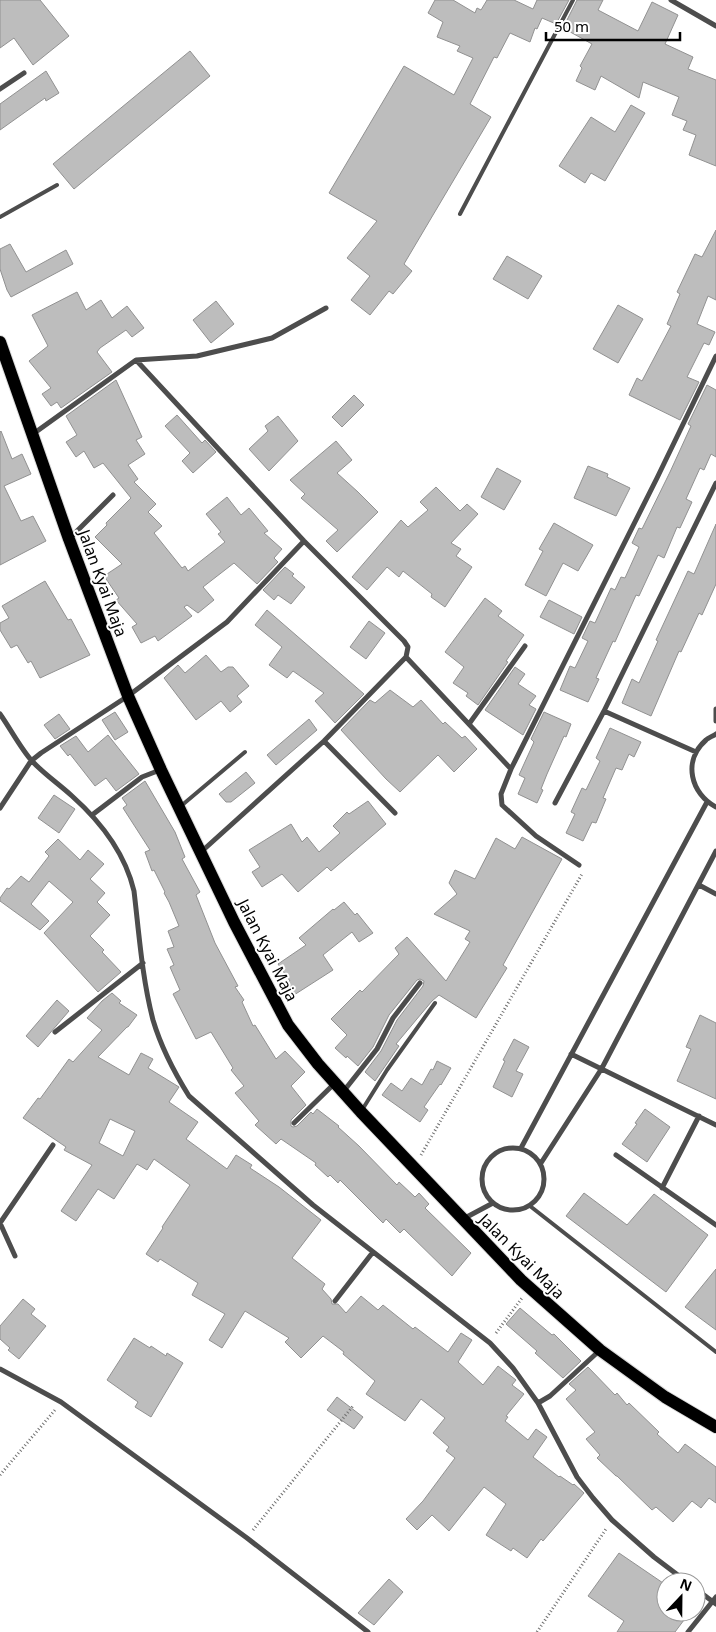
<svg xmlns="http://www.w3.org/2000/svg" width="716" height="1632" font-family="'Noto Sans',sans-serif">
<style>
.building{fill:#bdbdbd;stroke:#919191;fill-rule:evenodd}
.lines{fill:none;stroke-linecap:round;stroke-linejoin:round}
.primary-casing{stroke:#dbdbdb;stroke-width:14}
.path{stroke:#6f6f6f;stroke-width:3;stroke-dasharray:1 2.5;stroke-linecap:butt}
.lane{stroke:#4d4d4d;stroke-width:4}
.street{stroke:#4d4d4d;stroke-width:5}
.primary{stroke:#000;stroke-width:12}
.labels{text-anchor:middle;dominant-baseline:central;stroke-width:4;stroke-linejoin:round;paint-order:stroke}
.street-label{font-size:16px;fill:#000;stroke:#fff}
</style>
<rect width="100%" height="100%" fill="#fff"/>
<path class="building" d="M0,0H40L69,36L33,65L14,38L0,48Z
M435,0H453L475,13L477,8L481,10L487,0H514L533,9L537,0H569L556,24L542,18L537,29L535,28L530,42L510,33L497,58L494,57L470,104L491,117L404,264L412,271L393,294L389,291L370,315L351,300L370,276L347,258L377,221L329,193L404,66L454,95L473,58L457,51L460,46L437,37L443,22L428,13Z
M577,0H603L598,10L638,31L652,2L678,15L665,44L693,57L688,69L716,80V166L689,155L696,135L683,130L687,121L672,115L679,97L643,82L639,98L601,76L595,90L576,81L582,68L580,66L592,44L563,28Z
M190,51L210,76L74,189L53,164Z
M46,71L59,93L46,101L45,98L0,130V104Z
M631,105L645,113L605,181L591,173L585,183L559,166L591,117L615,132Z
M716,230V300L708,296L697,324L715,332L709,345L704,343L687,377L699,382L680,420L629,395L637,378L642,381L671,326L667,324L680,294L677,292L695,254L702,257Z
M10,244L26,272L66,250L73,264L11,297L7,290L0,269V249Z
M507,256L542,276L528,299L493,279Z
M77,292L86,310L101,300L112,318L127,306L144,328L132,337L126,330L100,348L97,352L112,372L61,408L57,402L51,406L42,394L51,388L29,361L48,346L32,315Z
M216,301L234,324L211,343L193,320Z
M618,305L643,319L618,363L593,349Z
M116,380L142,437L136,440L145,454L128,465L138,479L134,482L156,504L148,512L162,526L154,533L182,568L185,566L188,571L225,542L218,534L221,532L206,514L227,497L241,515L249,508L268,531L264,533L282,549L274,558L278,562L257,584L234,563L203,587L214,600L198,613L187,605L184,607L192,616L158,641L155,636L141,643L132,627L137,624L116,600L119,598L104,576L122,564L95,537L107,525L106,523L131,498L103,463L94,468L84,451L76,457L66,442L77,435L66,416Z
M707,385L716,390V457L711,454L704,470L700,468L686,499L692,502L680,528L677,527L664,558L658,555L639,596L636,595L615,642L613,641L596,678L599,679L588,702L560,690L570,666L575,668L588,641L582,638L590,621L595,623L611,588L615,590L621,577L625,578L639,547L632,543L639,528L642,529L670,472L691,426L688,424Z
M354,395L364,405L342,427L332,417Z
M177,415L202,443L205,440L216,452L193,473L182,461L190,453L165,426Z
M278,416L298,441L269,471L249,449L268,431L265,426Z
M1,431L12,459L22,454L31,474L4,486L21,521L33,516L46,541L0,565V432Z
M336,441L352,460L337,473L358,492L378,512L337,552L326,541L338,530L301,498L305,494L290,480Z
M588,466L608,474L607,477L630,488L616,516L574,498Z
M497,468L521,481L504,510L481,497Z
M436,487L460,511L467,504L478,514L451,543L461,549L456,556L472,567L445,607L431,597L432,594L403,571L399,577L387,567L367,590L352,577L401,520L408,527L428,510L420,502Z
M554,523L593,545L578,571L563,563L546,596L525,585L543,551L539,549Z
M716,524V584L702,615L699,613L681,652L679,651L651,716L622,703L632,679L639,683L658,641L656,640L688,571L694,574Z
M285,567L294,574L292,576L305,587L291,604L278,595L274,600L263,590Z
M45,581L68,620L71,619L90,655L40,678L31,661L28,663L17,645L11,648L0,630V623L9,618L2,606Z
M485,598L502,611L498,616L524,635L506,661L508,662L478,705L466,696L468,693L453,683L464,667L445,652Z
M549,600L582,617L574,634L540,617Z
M267,610L364,694L335,723L315,701L324,693L293,671L287,678L269,665L282,647L255,625Z
M369,621L385,633L366,659L350,647Z
M206,655L221,672L228,667H233L249,686L237,696L242,702L230,712L221,701L196,720L164,678L178,665L185,673Z
M515,667L525,674L518,684L536,696L529,705L536,709L523,735L485,710Z
M390,690L413,707L421,700L443,724L445,722L462,738L465,736L477,749L454,772L438,755L400,792L386,779L341,730L370,700L375,703Z
M115,712L128,732L115,740L102,720Z
M544,712L571,724L566,737L564,736L547,774L541,789L543,790L537,803L518,794L525,778L519,775L534,742L531,739Z
M59,714L70,729L55,739L44,725Z
M309,719L317,730L276,765L267,755Z
M610,728L641,742L634,757L629,754L622,770L616,768L603,798L606,799L596,823L592,822L583,841L566,833L575,814L571,812L582,788L586,790L600,761L596,758Z
M108,735L139,774L116,791L106,778L95,786L70,754L68,756L60,746L76,736L88,752Z
M246,772L255,783L231,802H226L219,794Z
M145,781L175,832L185,857L182,859L200,892L196,895L215,943L238,986L235,987L244,1000L242,1002L253,1026L255,1025L276,1059L285,1051L305,1072L291,1086L306,1105L291,1120V1126L293,1127L297,1126L311,1112L313,1114L317,1109L339,1126L338,1127L359,1146L397,1185L399,1182L415,1197L419,1193L429,1204L425,1208L471,1253L452,1276L404,1229L400,1233L386,1219L383,1223L340,1180L338,1183L330,1175L328,1177L315,1165L316,1163L281,1139L276,1144L255,1125L259,1121L235,1093L244,1086L231,1070L233,1068L211,1032L196,1039L173,994L180,990L170,967L174,965L167,949L174,947L168,931L179,926L169,902L164,893L165,892L154,870L152,871L145,852L150,850L123,808L127,805L122,798Z
M54,795L75,809L59,833L38,818Z
M368,801L386,824L331,871L327,867L298,892L282,874L262,887L252,872L260,867L249,850L291,824L302,842L307,837L319,852L340,833L333,826L347,812L349,814Z
M522,837L562,859L503,965L507,968L476,1018L439,995L432,1001L396,1044L399,1046L375,1081L365,1072L381,1051L397,1020L423,986L424,981L420,979L417,980L389,1015L373,1047L358,1066L347,1056L346,1058L335,1048L347,1035L331,1019L360,990L362,992L399,954L395,948L407,937L446,981L470,942L465,939L470,931L434,914L457,894L449,883L455,870L475,879L496,838L515,849Z
M58,839L80,860L88,850L104,864L90,879L105,893L97,902L110,915L90,936L104,950L102,952L121,972L98,992L44,933L73,902L49,881L31,904L49,921L40,930L0,901V898L7,888L9,889L21,876L29,882L49,856L45,852Z
M344,902L355,915L357,913L373,933L359,942L352,932L323,955L333,970L294,995L286,983L290,981L278,964L306,945L299,938L333,909L334,910Z
M112,993L121,1001L119,1003L137,1015L128,1027H127L98,1057L129,1075L141,1053L153,1059L148,1068L179,1087L169,1102L198,1122L186,1139L227,1169L236,1155L252,1165L250,1168L279,1187L321,1220L292,1258L325,1284L322,1289L331,1299L332,1304H338L346,1313L361,1296L378,1310L383,1305L413,1329L415,1327L448,1352L461,1333L472,1340L458,1362L483,1385L498,1366L516,1380L512,1385L524,1394L506,1416L508,1417L505,1421L528,1440L536,1429L547,1437L533,1457L559,1477L560,1476L573,1485L574,1484L584,1493L543,1541L541,1539L527,1558L513,1548L511,1551L486,1535L506,1504L484,1487L449,1531L432,1515L417,1530L406,1519L423,1501L455,1458L446,1451L449,1447L433,1433L445,1418L421,1399L405,1421L366,1394L375,1381L343,1354L344,1352L323,1336L301,1358L285,1342L289,1338L245,1311L222,1348L209,1340L225,1314L192,1295L198,1283L160,1259L158,1262L146,1254L163,1228L162,1227L190,1185L154,1159L147,1170L137,1164L114,1199L98,1189L76,1221L61,1211L92,1165L64,1150L66,1147L23,1118L38,1098L40,1099L69,1059L73,1062L102,1030L87,1018L102,1001ZM110,1119L135,1131L123,1156L99,1143Z
M57,1000L69,1011L38,1047L26,1036Z
M700,1015L716,1023V1099L677,1081L691,1049L686,1047Z
M514,1039L529,1047L516,1071L523,1074L512,1097L493,1087L505,1061L503,1060Z
M437,1061L451,1068L441,1085L440,1084L424,1107L428,1110L420,1122L382,1095L391,1083L402,1091L411,1078L422,1085L431,1069L433,1070Z
M645,1109L670,1127L647,1162L622,1144L637,1124L635,1123Z
M584,1193L627,1225L654,1194L708,1235L666,1292L566,1216Z
M716,1269V1330L685,1307Z
M23,1299L35,1309L31,1314L46,1326L19,1359L8,1350L10,1348L0,1339V1326Z
M520,1308L552,1335L554,1334L581,1361L563,1378L535,1353L537,1351L506,1324Z
M134,1338L150,1348L151,1346L166,1356L167,1353L183,1363L151,1417L135,1407L138,1402L107,1380Z
M588,1367L615,1395L617,1393L627,1405L629,1403L659,1432L657,1434L678,1453L685,1444L716,1467V1503L709,1498L701,1508L692,1501L673,1522L656,1507L652,1510L617,1476H616L597,1458L600,1455L586,1439L595,1432L566,1399L576,1390L569,1384Z
M337,1397L363,1417L354,1429L327,1410Z
M619,1553L666,1585V1612H690L675,1632H617L624,1621L588,1596Z
M389,1579L403,1592L374,1625L358,1613Z"/>
<g class="lines">
<defs>
<path id="primary" d="M0,342L69,539L128,696L161,770L234,922L288,1025L318,1064L361,1112L521,1280L600,1350L665,1397L716,1427"/>
</defs>
<use href="#primary" class="primary-casing"/>
<path class="path" d="M421,1155L582,874
M496,1333L522,1298
M0,1475L55,1410
M253,1530L353,1406
M537,1632L606,1529"/>
<path class="lane" d="M460,214L573,0
M0,217L57,185
M181,806L245,752
M362,1110L387,1070L435,1003
M530,1206L716,1352"/>
<path class="street" d="M671,0L716,26
M0,89L24,73
M136,360L197,356L272,338L326,308
M33,434L136,360L304,541L404,641L408,647L406,657L511,769L657,478L716,356
M70,538L113,495
M716,709V721
M0,714C10,728 21,749 32,761C44,774 59,784 72,796C100,821 125,853 134,891C139,933 142,978 153,1020C161,1047 174,1072 189,1096L313,1205L490,1343L513,1368L538,1403L577,1477L593,1498L612,1520L654,1557L687,1582
M469,724L525,646
M716,734C713,736 708,738 706,740C682,761 691,794 716,807
M324,741L395,813
M696,752L604,711L716,483
M511,769L501,794L502,805L536,836L579,865
M555,803L604,711
M0,808L31,761L41,753L128,696L227,622L304,541
M92,815L142,777L160,770
M201,852L324,741L406,657
M699,885L716,894
M55,1032L143,963
M571,1054L716,1125
M343,1092L377,1049L393,1018L420,983
M294,1123L335,1083
M482 1179a31 31 0 1 1 62 0a31 31 0 1 1-62 0Z
M521,1148L707,802
M616,1155L716,1225
M541,1163L602,1068L716,851
M662,1188L699,1116
M463,1219L493,1203
M0,1223L53,1145
M0,1223L15,1256
M335,1301L373,1252
M0,1369L61,1402L247,1538L368,1632
M538,1403L550,1396L599,1351
M696,1589L716,1604
M688,1632L716,1597"/>
<use href="#primary" class="primary"/>
</g>
<g class="labels">
<g class="street-label">
<text transform="translate(103 583) rotate(70)">Jalan Kyai Maja</text>
<text transform="translate(268 950) rotate(63)">Jalan Kyai Maja</text>
<text transform="translate(522 1256) rotate(45)">Jalan Kyai Maja</text>
</g>
</g>
<g transform="translate(681 1597) rotate(22)"><circle r="24" fill="#ffffff" stroke="#999999"/>
<path d="M0-4L9 19L0 12L-9 19Z" fill="#000000"/>
<text y="-8" font-size="14" font-weight="bold" text-anchor="middle" fill="#000000">N</text>
</g>
<path d="M546 32v8h134v-8" fill="none" stroke="#000000" stroke-width="2.5"/>
<text x="554" y="32" font-size="15" fill="#000000" stroke="#ffffff" stroke-width="4" paint-order="stroke">50 m</text>
</svg>
